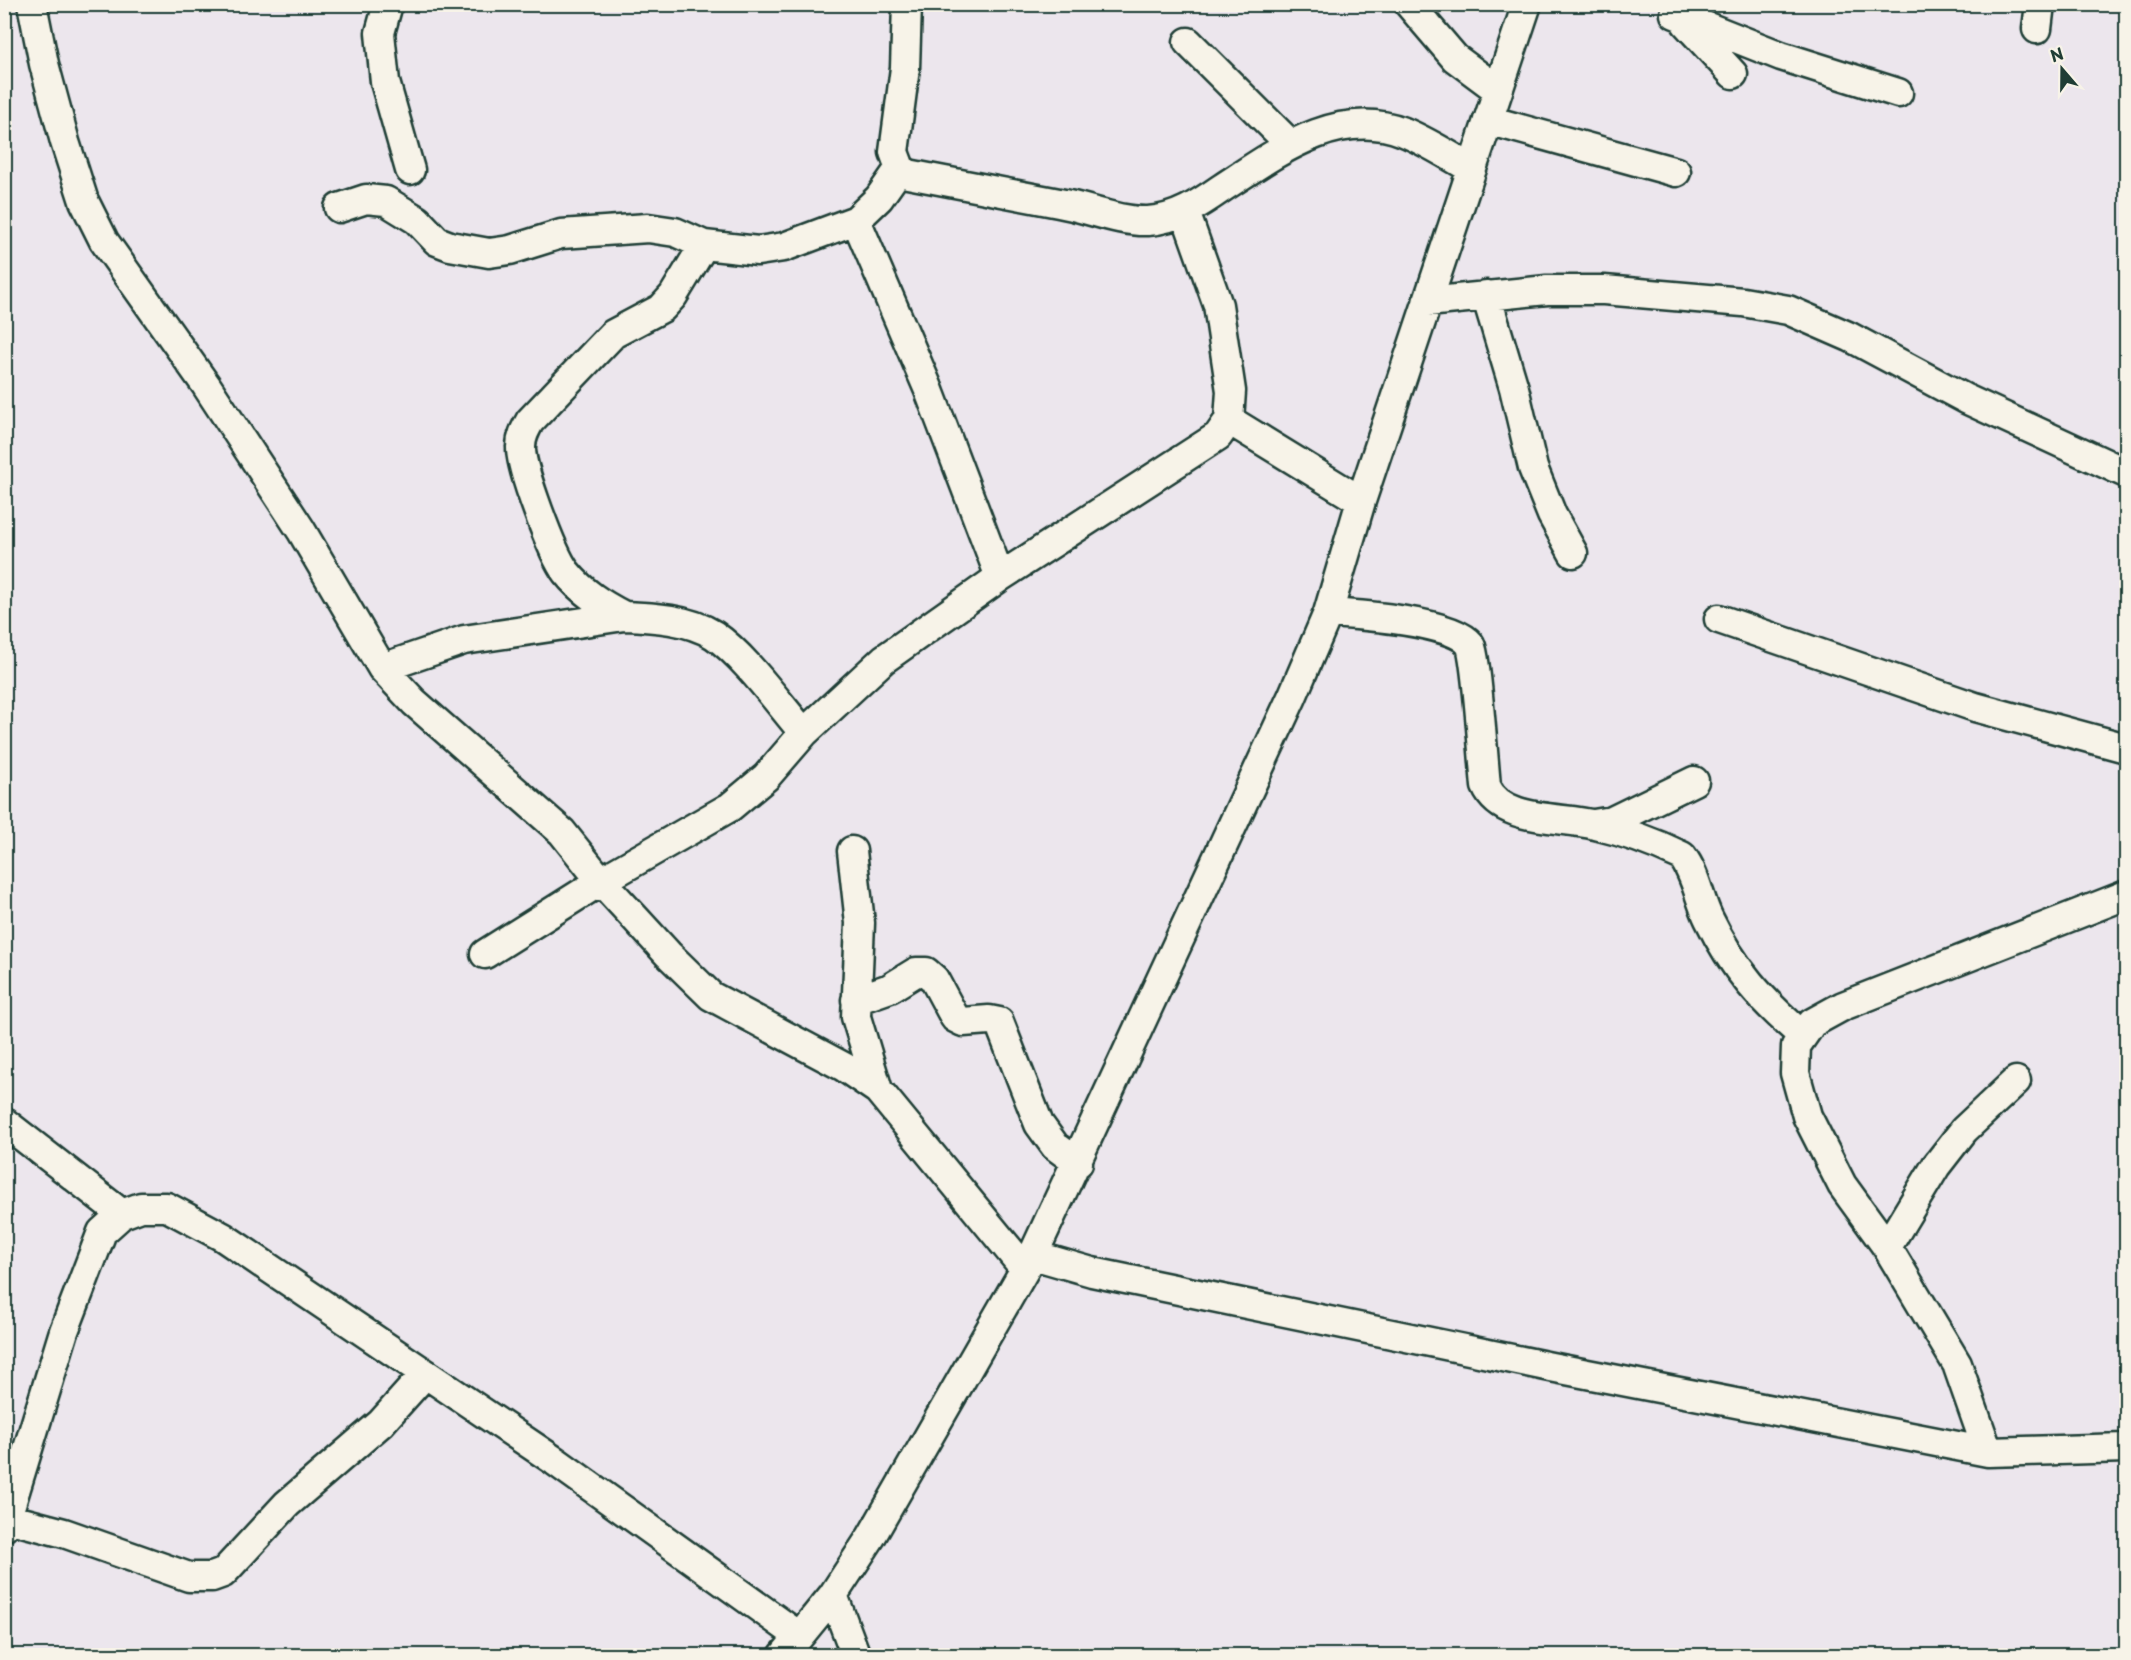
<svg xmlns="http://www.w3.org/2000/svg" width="2131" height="1660" font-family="'Playpen Sans',sans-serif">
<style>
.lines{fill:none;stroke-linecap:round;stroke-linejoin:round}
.minor-casing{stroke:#1f3d34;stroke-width:33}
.minor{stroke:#f7f3e8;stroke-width:28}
</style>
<rect width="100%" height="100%" fill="#ece6ed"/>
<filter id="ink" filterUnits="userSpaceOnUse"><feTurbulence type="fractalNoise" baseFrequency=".0167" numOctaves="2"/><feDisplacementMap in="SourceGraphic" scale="12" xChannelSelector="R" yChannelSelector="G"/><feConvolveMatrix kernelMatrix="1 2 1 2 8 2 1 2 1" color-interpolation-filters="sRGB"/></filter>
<g filter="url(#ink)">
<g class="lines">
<defs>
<path id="minor" d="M32,4L44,64L65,142L84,201L104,241L206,385L301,530L382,668L414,702L562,832L601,881L668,954L711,996L844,1067L878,1090L1025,1269
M388,4L380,33L385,82L410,170
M907,4L905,68L894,152L900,168L908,174C958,184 1009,193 1059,203C1088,208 1119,222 1148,221C1177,219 1199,204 1222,188C1276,153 1337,106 1404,132C1428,142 1450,156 1472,169
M1409,4L1455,58L1498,90
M1675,14L1781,56L1898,93
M1686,23L1733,74
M2037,29L2040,4
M1188,42L1291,145
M1488,120L1676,172
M339,208L366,199L386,201L417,220L437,241L450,246L489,253L510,250L561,234L648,228L675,232L704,245L758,251L784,247L856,220L879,198L900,168
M856,220L928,388L1000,577
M1486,295L1514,388L1533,468L1552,515L1573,553
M1427,302L1547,290H1604L1743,302L1788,310L1850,337L1966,399L2126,473
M1229,420L1361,501
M1328,613C1358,615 1452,621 1470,644C1476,651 1484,767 1486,786C1502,823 1562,816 1595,825C1625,832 1655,843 1682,856C1696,874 1699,899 1709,919C1733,969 1762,1001 1803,1036
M624,616C601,604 583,593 566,572C553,555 520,468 521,447C521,437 525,430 530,421L613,334L662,308L673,296L704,245
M1719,619L1975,707L2126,748
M382,668L464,640L624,616C653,617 689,619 714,635C745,656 779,704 804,733
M1594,824L1612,821L1694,781
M852,851L860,923L856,1017L878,1090
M485,954L601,881L730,807L766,777L804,733L884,659L1000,577L1218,436L1229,420L1231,391L1218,305L1185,212
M856,1000L890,988L916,972H926L934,979L955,1018L963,1022L989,1020L999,1022L1039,1124L1055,1146L1078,1163
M4,1122L122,1214
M1887,1247L1936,1166L1964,1130L2016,1081
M1033,1255L1092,1272L1551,1367L1988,1452L2126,1448
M1988,1452L1957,1364L1887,1247L1842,1185L1807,1116L1795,1073L1796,1046L1812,1023L1843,1006L2126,895
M7,1518L64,1533L189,1577H212L223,1573L287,1504L381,1423L425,1374
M4,1527L64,1331L102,1232L122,1214L141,1207H167L223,1237L555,1461L799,1636
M833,1595L856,1656
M783,1656L833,1595L871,1537L1033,1255L1292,697L1328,613L1361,501L1527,4"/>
</defs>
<use href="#minor" class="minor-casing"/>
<use href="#minor" class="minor"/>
</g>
</g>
<rect width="2131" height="1660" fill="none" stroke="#f7f3e8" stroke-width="24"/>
<rect x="12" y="12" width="2107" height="1636" fill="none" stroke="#1f3d34" stroke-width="2" filter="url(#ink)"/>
<g transform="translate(2062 69) rotate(340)" stroke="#f7f3e8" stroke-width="4.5" paint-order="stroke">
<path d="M0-4.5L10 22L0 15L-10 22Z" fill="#1f3d34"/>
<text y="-9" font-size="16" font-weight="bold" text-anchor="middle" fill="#1f3d34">N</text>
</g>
</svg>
